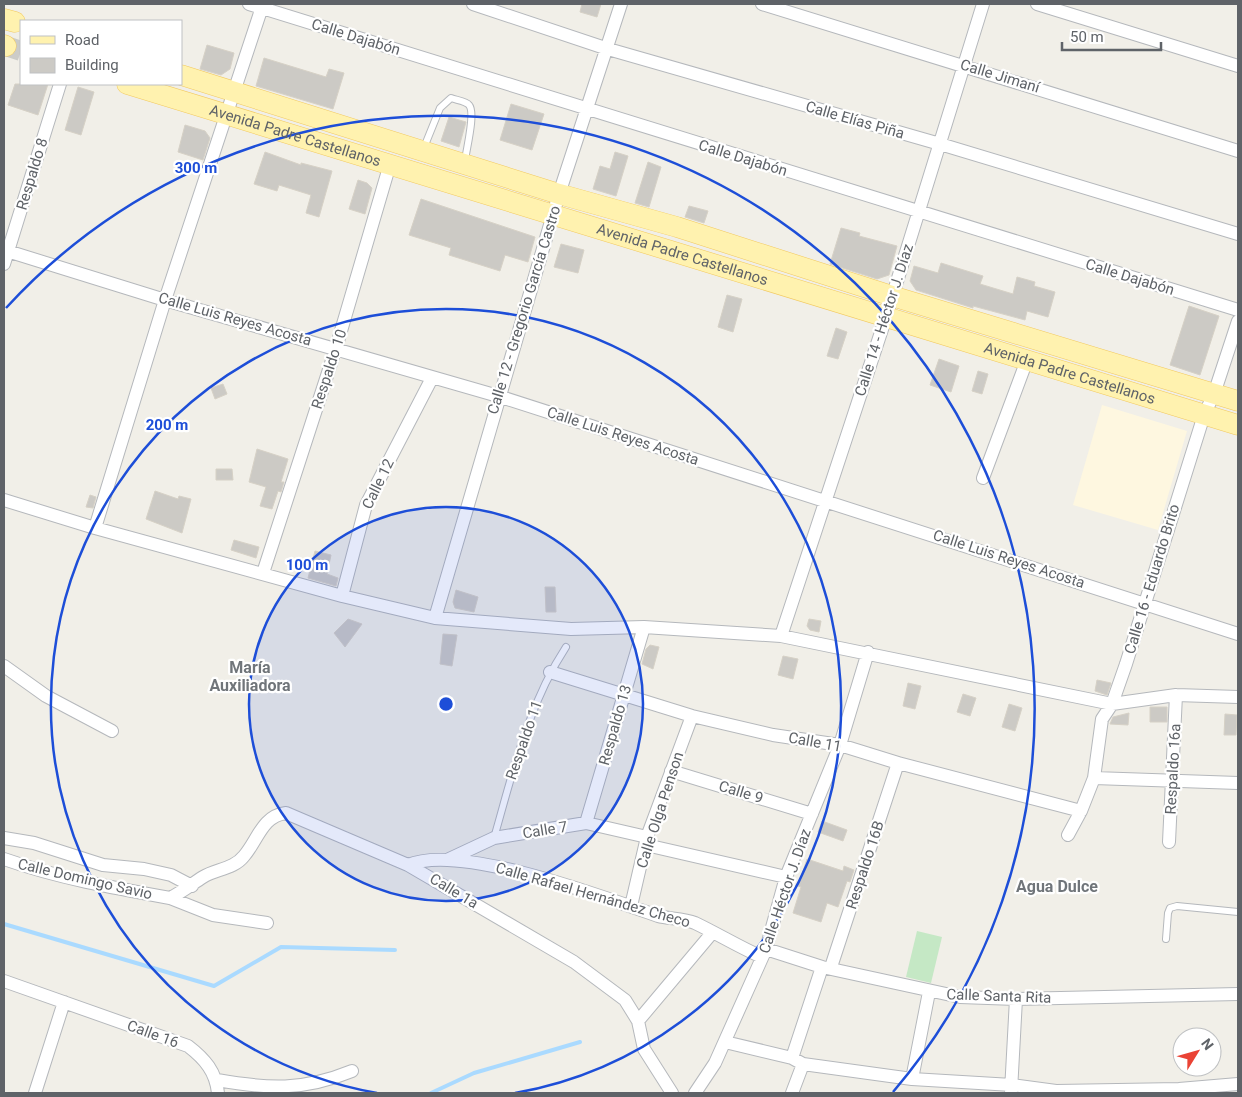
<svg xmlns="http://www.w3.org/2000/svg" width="1242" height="1097" font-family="Roboto,sans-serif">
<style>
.commercial{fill:#fef7e0}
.green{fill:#c5e8c5}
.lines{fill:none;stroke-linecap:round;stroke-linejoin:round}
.stream{stroke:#aadaff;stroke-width:4}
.building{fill:#cccac5;stroke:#d6d1c6}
.primary-tunnel{stroke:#ccccc8;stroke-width:20;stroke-dasharray:20 10;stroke-linecap:butt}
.lane-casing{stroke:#b5b8bc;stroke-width:8}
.street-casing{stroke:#b5b8bc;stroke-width:14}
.primary-casing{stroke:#f2c960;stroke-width:21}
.lane{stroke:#fff;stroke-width:6}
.street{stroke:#fff;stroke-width:12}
.primary{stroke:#fff2af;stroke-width:20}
.ring{fill:none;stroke:#1d4ed8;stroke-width:2.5}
.labels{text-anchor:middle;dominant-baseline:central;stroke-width:4.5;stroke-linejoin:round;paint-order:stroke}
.street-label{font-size:15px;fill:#5f6368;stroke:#fff}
.neighbourhood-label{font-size:16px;font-weight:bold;fill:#70757a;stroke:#fff}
.centre{fill:#1d4ed8;stroke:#fff;stroke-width:2.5}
.ring-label{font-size:15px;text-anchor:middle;font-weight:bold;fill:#1d4ed8;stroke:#fff;stroke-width:4.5;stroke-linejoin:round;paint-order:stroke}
</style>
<rect width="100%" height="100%" fill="#f1efe8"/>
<path class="commercial" d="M1102,405L1187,431L1158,530L1073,505Z"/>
<path class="green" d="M917,931L942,937L931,983L906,977Z"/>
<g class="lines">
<path class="stream" d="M4,924L214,986L281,947L395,950
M431,1093L474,1073L580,1042"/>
</g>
<path class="building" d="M582,4H601L597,17L580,12Z
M207,45L234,53L230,69L221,75L200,69Z
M264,58L326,77L329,69L344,73L333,109L256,86Z
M15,84H48L38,115L8,105Z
M78,87L94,92L81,135L65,130Z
M511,104L544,114L532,150L500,140Z
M449,117L466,122L459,147L441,141Z
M185,125L205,131L210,138L203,160L178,152Z
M265,152L301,165V163L332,171L319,217L306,213L311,195L279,185L277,191L254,184Z
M615,152L628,156L616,196L593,189L600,166L610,169Z
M648,162L661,167L649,207L635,203Z
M358,180L367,183L372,188L365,214L349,209Z
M421,199L535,237L528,262L505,255L500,271L449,255L451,248L409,235Z
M689,206L708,211L704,223L685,217Z
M841,228L860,233L859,236L897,246L889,275L877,279L830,264Z
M561,244L584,250L578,273L554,267Z
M941,263L983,276L980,284L1013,294L1017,277L1035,282L1034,286L1055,292L1048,317L1027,311L1025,320L973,306V308L916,290L910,281L914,266L938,273Z
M727,295L742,299L733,332L718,327Z
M1189,306L1219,316L1200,375L1170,365Z
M836,328L847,332L838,359L827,356Z
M939,359L959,366L951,392L930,385Z
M978,371L988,374L982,394L972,391Z
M223,384L227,394L215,399L211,388Z
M257,449L288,459L281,482H284L281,492L278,491L272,509L260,506L266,487L249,482Z
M216,469H232L233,480H216Z
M155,491L178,499L179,496L191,499L182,533L146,519Z
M90,495L96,497L93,508L86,507Z
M234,540L259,547L256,558L231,550Z
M315,551L331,555L327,574L338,578L336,586L308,578Z
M545,587H555L556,612H546Z
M456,590L478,597L474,612L455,608L453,602Z
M348,619L362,624L345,647L334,633Z
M809,619L821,621L819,632L810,630L807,626Z
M443,634L457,635L452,666L440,664Z
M650,645L659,647L653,669L642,664L646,649Z
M783,656L798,659L793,679L778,675Z
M1097,680L1111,683L1107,695L1095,691Z
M908,683L921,686L915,709L903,706Z
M963,694L976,698L970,716L957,712Z
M1009,704L1022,708L1015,731L1002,727Z
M1150,707H1167V722H1150Z
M1129,713L1128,725L1110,724L1113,717Z
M1225,714L1237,715L1236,735H1224Z
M822,821L847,830L843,841L818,832Z
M807,859L843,871L844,866L854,870L850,882L847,881L838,907L827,903L821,922L793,913L801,887L798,886Z"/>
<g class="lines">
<path class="primary-tunnel" d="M6,46L21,51"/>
<defs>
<path id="lane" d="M423,150L440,108L451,98C456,100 466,101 469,105C476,113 466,150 465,161
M494,838C513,772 528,705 566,647
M1166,939L1168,913L1170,908L1177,906L1238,912"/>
<path id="street" d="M249,4L1238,310
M473,4L608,49L940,144L1238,234
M762,4L1238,151
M1037,4L1238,66
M4,250L165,300L498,396L1238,634
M4,264L60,84
M983,478L1027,360
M4,500L95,528L342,596L435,618L571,629L644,627L781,636L1112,704L1176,695L1238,697
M95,528L165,300L263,4
M263,573L336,348L390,164
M342,596L366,505L432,378
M435,618L559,194L621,4
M781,636L886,317L983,4
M4,666L46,696L112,731
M550,672L692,716L773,735L840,745L898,763L1081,811
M671,771L812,814
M1094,778L1238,783
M586,823L644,627
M1068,835L1081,811L1094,778L1102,719L1112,704L1126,664L1204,415L1214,394L1238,321
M4,838L34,843L103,865L144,869L171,875L192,886
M1169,842L1176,695
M646,845L786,877
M4,859C58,878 114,888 170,898C182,892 192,884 203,877C216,869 234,869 244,856C258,840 262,816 286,813L408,865L574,962L625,1000L638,1021L644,1049L672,1093
M447,860L494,838L586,823L647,837
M408,865C460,843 603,897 658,916C669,919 683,918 695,923C718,934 739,947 762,957
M170,898L213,915L267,923
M631,906L647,837L692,716
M766,949L822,967L960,997L1016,999L1238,994
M831,967L898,763
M4,981L188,1046C205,1059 216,1072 218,1093
M638,1021L712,933
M725,1042L792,1058L803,1064L912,1079L1012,1085L1056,1091L1179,1089L1238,1084
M792,1058L822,967
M912,1079L929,992
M217,1080C268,1089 303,1091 352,1071
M1011,1091L1016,999
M35,1093L64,1002
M695,1093L715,1063L766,949L786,877L840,745L868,652
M792,1093L803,1064"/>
<g id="primary">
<path d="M4,19L15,22"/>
<path d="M4,45L6,46"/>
<path d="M181,75L559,194L677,227L892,296L1238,401"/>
<path id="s1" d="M127,84L1238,425"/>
</g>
</defs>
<use href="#lane" class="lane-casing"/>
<use href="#street" class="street-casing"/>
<use href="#primary" class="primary-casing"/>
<use href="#lane" class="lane"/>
<use href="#street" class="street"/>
<use href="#primary" class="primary"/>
</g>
<circle cx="446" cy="704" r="197" fill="#1d4ed8" fill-opacity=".12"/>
<g class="ring">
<circle cx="446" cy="704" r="197"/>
<path d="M377 1093A395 395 0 1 1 515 1093"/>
<path d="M6 308A592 592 0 0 1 893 1092"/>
</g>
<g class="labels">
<g class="street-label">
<text transform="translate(356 37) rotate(17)">Calle Dajabón</text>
<text transform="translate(1000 76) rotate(17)">Calle Jimaní</text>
<text transform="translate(855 120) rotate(16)">Calle Elías Piña</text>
<text stroke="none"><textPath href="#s1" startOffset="176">Avenida Padre Castellanos</textPath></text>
<text transform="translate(743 158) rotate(17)">Calle Dajabón</text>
<text transform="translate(32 174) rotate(-73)">Respaldo 8</text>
<text stroke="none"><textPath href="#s1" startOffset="581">Avenida Padre Castellanos</textPath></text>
<text transform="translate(1130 277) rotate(17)">Calle Dajabón</text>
<text transform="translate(524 310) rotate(-73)">Calle 12 - Gregorio García Castro</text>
<text transform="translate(235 319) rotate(16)">Calle Luis Reyes Acosta</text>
<text transform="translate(884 320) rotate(-72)">Calle 14 - Héctor J. Díaz</text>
<text transform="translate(329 369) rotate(-72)">Respaldo 10</text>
<text stroke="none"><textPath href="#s1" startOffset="986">Avenida Padre Castellanos</textPath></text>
<text transform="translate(623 436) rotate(18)">Calle Luis Reyes Acosta</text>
<text transform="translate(378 484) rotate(-64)">Calle 12</text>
<text transform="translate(1009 559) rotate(18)">Calle Luis Reyes Acosta</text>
<text transform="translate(1152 579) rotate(-73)">Calle 16 - Eduardo Brito</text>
<text transform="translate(615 725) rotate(-74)">Respaldo 13</text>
<text transform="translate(524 740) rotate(-71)">Respaldo 11</text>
<text transform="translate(815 742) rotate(10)">Calle 11</text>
<text transform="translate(1173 769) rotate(-87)">Respaldo 16a</text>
<text transform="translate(741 792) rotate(17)">Calle 9</text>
<text transform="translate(660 810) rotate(-72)">Calle Olga Penson</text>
<text transform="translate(545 830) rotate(-9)">Calle 7</text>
<text transform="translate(865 865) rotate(-72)">Respaldo 16B</text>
<text transform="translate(85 879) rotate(13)">Calle Domingo Savio</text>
<text transform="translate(454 891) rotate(31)">Calle 1a</text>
<text transform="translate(785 891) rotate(-71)">Calle Héctor J. Díaz</text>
<text transform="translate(593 895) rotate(16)">Calle Rafael Hernández Checo</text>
<text transform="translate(999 996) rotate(2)">Calle Santa Rita</text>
<text transform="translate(153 1034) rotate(20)">Calle 16</text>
</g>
<g class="neighbourhood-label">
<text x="250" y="667">María<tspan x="250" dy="18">Auxiliadora</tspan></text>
<text x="1057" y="886">Agua Dulce</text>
</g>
</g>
<circle cx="446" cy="704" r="8" class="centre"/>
<g class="ring-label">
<text x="196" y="173">300 m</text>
<text x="167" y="430">200 m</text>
<text x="307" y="570">100 m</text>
</g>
<rect width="1242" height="1097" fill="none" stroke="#5f6368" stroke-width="10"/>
<rect x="20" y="20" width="162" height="65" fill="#ffffff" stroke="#bfc1c3"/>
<rect x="30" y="36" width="25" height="8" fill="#fff2af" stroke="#bfc1c3"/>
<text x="65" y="45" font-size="15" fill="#5f6368">Road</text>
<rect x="30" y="58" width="25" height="15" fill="#cccac5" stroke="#bfc1c3"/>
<text x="65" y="70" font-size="15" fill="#5f6368">Building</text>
<g transform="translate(1197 1052) rotate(53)"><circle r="24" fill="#ffffff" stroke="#bfc1c3"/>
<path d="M0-4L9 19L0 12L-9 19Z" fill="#ea4335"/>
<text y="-8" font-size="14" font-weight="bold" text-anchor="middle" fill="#5f6368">N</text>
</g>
<path d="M1062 42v8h99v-8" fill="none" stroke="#5f6368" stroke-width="2.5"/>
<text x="1070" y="42" font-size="15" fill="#5f6368" stroke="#ffffff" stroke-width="4" paint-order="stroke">50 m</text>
</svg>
